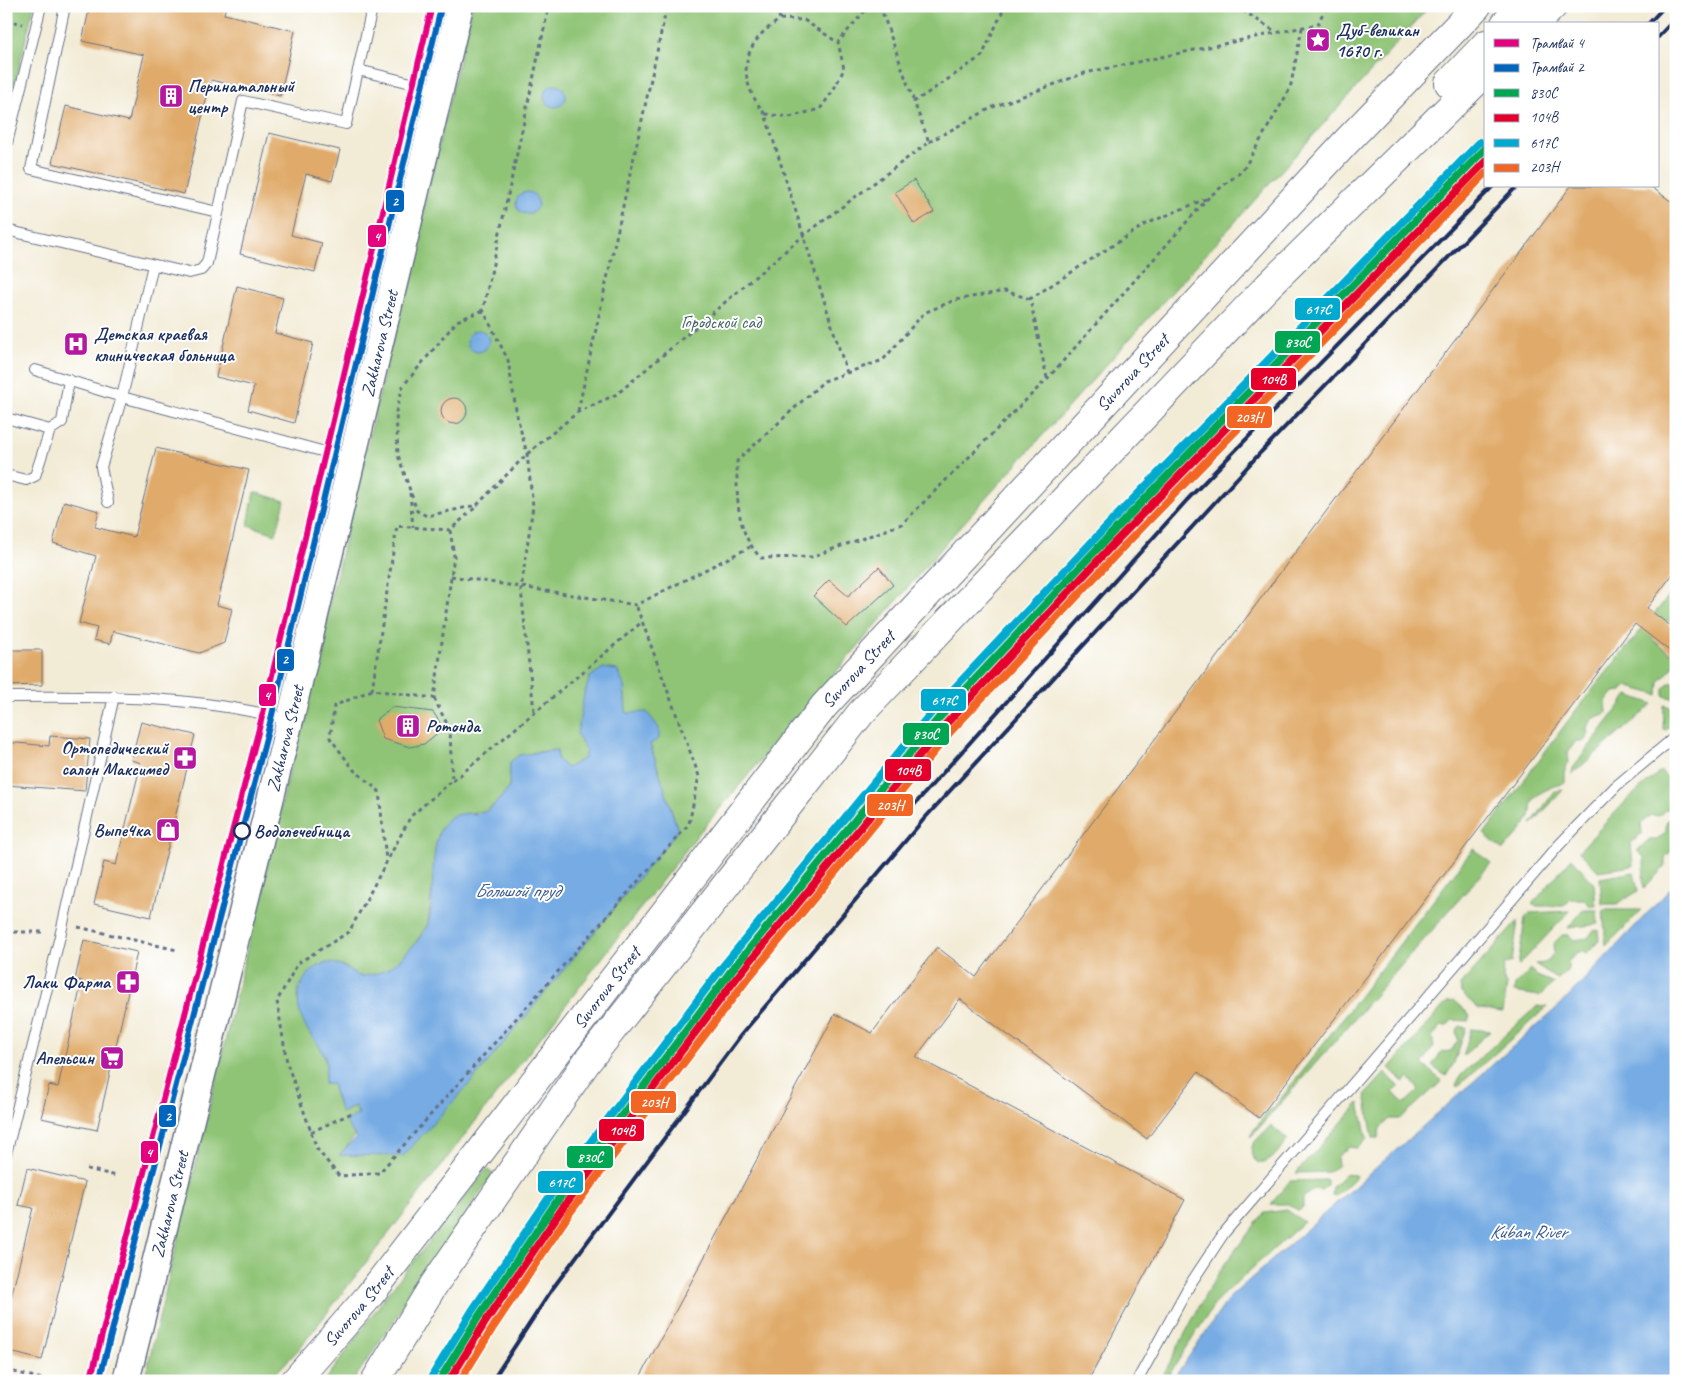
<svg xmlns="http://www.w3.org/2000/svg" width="1682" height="1387" font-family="Caveat,sans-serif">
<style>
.green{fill:#8fc476;stroke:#557a6a;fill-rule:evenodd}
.water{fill:#76abe3;stroke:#486da0}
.building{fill:#e0ab6a}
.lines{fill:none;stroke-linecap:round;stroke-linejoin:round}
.service-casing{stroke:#667188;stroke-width:12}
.tertiary-casing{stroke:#667188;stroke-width:29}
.primary-casing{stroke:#667188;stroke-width:30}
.path{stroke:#667188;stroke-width:3;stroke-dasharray:4 4;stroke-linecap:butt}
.service{stroke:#fff;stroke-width:10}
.tertiary{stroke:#fff;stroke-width:26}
.primary{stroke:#fff;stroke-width:28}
.rail{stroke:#1b2f5e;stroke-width:4}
.rail-1-casing{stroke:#fff;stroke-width:11}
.rail-2-casing{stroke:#fff;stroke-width:11}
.rail-3-casing{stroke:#fff;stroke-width:11}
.rail-4-casing{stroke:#fff;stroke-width:11}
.rail-1{stroke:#00a651;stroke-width:8}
.rail-2{stroke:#e4002b;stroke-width:8}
.rail-3{stroke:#00a9ce;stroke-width:8}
.rail-4{stroke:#f26522;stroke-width:8}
.tram-1-casing{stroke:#fff;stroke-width:10}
.tram-2-casing{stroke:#fff;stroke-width:10}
.tram-1{stroke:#e5007d;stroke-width:6}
.tram-2{stroke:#0065bd;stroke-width:6}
.stop-dot{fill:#fff;stroke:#1b2f5e;stroke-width:2.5}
.labels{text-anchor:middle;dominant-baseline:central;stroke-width:4;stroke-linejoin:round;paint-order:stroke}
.poi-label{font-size:18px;font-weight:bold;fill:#1b2f5e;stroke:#fff;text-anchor:start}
.park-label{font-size:18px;fill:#446366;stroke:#fff}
.street-label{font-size:18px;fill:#1b2f5e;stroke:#fff}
.stop-label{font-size:18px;font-weight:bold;fill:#1b2f5e;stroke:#fff;text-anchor:start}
.water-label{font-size:19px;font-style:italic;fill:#3b5a8d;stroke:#fff}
.line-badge{stroke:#fff;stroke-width:2}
.badge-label{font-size:14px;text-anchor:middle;font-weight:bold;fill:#fff}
</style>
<rect width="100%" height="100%" fill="#fff"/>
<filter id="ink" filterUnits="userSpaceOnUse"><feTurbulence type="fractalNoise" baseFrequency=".02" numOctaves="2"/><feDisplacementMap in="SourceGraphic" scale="10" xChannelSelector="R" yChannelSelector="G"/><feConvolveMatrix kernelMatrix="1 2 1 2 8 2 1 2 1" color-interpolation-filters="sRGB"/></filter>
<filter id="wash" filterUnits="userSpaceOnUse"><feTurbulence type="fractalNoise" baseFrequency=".0096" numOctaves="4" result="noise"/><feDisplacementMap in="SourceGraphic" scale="20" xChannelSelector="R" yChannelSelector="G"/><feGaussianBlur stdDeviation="1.12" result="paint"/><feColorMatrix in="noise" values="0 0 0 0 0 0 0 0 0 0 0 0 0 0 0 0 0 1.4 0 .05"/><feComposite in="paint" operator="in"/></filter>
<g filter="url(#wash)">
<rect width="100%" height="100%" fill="#f2ebd5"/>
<path class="green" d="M6,6H34L6,120Z
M472,6H1430L952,536L699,833L299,1349L268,1381H144ZM603,668L624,685L626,713L650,744L678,830L474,1079L340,1154C353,1140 365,1125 355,1106L341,1113L332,1084H324C325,1076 327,1063 324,1056C314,1032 293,1016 299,986L342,965L359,976L378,975L396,963L414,945L428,924L431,894L466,813C492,812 493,806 509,788L510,762L534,752L557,750V759L567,768L583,759L586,752L584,695L590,677Z
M254,492L285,501L276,534L248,525Z
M1676,587V627L1667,620L1652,639L1670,653L1676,646V664L1659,682L1658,695L1626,686L1622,691L1614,692L1606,702L1607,713L1603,716L1594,718L1587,727L1588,736L1584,741H1576L1568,752L1569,763L1565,767V782C1558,786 1546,788 1538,795C1528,804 1533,807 1530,816C1526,828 1512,840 1503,850L1484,834L1576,710Z
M1669,683H1676V699L1664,696V689Z
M1628,695L1653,704L1572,774L1573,768Z
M1664,705L1676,709V723L1666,730L1663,729Z
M1661,771L1676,786V810H1665L1659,816L1651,815L1641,823L1642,833L1631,843L1633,866L1598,871L1579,851L1629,798Z
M1563,790L1532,824H1531L1555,791Z
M1674,815H1676V847L1665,857V867L1644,888C1642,876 1645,868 1644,857L1637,851L1648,840H1657L1666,832V822Z
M1473,849L1491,863L1251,1137L1253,1131L1270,1109L1272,1110Z
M1572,858L1594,884L1596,906H1590L1584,899H1571L1564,906H1535L1532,904Z
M1634,872L1638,891L1618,904H1602L1600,878Z
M1583,910H1597L1598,924L1568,928Z
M1603,910H1642L1606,946Z
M1570,911L1518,966L1525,918L1529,913Z
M1518,921L1512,962L1504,965L1503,979L1507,985L1503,1012L1479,1009L1461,993L1460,985Z
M1598,930L1599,941L1587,953L1577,952L1568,962V970L1558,979L1535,964L1545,963L1554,953L1553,944L1562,935H1569L1574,940L1588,938L1593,931Z
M1531,969L1537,976L1554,983L1539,996L1514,992L1515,985Z
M1454,1001L1470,1015L1468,1021L1452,1020L1447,1026H1441L1432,1037L1434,1046L1422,1064L1442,1081L1400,1119H1390L1380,1128L1378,1138H1373L1365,1095L1385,1073L1399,1086L1393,1092L1404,1104L1419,1090L1409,1078L1403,1082L1389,1068L1447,1002Z
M1537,1006L1547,1007L1457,1087L1456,1085L1461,1075Z
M1460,1026L1466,1028L1454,1063L1446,1076L1432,1066L1441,1052L1451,1051L1458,1040L1456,1031Z
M1471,1029L1490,1031L1463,1056Z
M1359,1103L1367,1139L1357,1148L1349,1147L1337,1157L1338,1165L1329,1172L1296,1173Z
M1271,1125L1288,1140C1281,1148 1265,1173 1254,1159C1251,1156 1251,1151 1252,1147C1255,1139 1265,1132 1271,1125Z
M487,1169L493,1174L353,1381H325L388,1293Z
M1345,1174L1355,1175L1356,1177L1336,1196L1332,1195L1333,1186Z
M1327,1180V1185L1322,1190L1314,1189L1303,1198V1207L1299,1211L1288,1204H1271L1290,1181Z
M1287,1210L1304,1222L1218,1299L1165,1381H1160L1208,1290L1226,1262L1264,1213Z"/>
<path class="water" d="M544 96a11 11 0 1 1 22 0a11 11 0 1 1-22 0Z
M516 203a11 11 0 1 1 22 0a11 11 0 1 1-22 0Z
M467 341a11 11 0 1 1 22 0a11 11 0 1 1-22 0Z
M603,668L617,670L624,685L626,713L647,712L659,728V739L650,744L678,830L474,1079L403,1156L339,1155L356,1138L345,1121L359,1114L355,1106L341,1113L332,1084H324C325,1076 327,1064 325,1057C322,1048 313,1039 308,1031C295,1010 293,985 314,969C330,956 345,967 359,976C380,975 390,969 405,954C413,946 425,934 428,924C437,898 426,839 448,819C458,810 473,816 485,812C494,808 502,795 509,788L510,762L519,755L557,750V759L567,768L583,759L586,752L577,734L584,695L590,677Z
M1676,883V1381H1172L1229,1298L1560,1005Z"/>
<g id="blocks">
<path class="building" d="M90,6H226L224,14L295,31L280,96L211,80L184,194L52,163L66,106L129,121L144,55L82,41Z
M269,133L340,150L332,181L306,174L291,235L322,243L315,272L240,254Z
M914,180L934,212L914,224L895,192Z
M1571,186H1650L1676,205V570L1647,608L1676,630V656L1635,624L1259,1118L1198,1072L1147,1139L960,999L916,1057L1185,1200L1088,1381H638L835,1014L872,1033L937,947L976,977Z
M237,286L283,298L275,333L313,343L294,423L248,410L254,386L216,377Z
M441 411a13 13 0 1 1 26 0a13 13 0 1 1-26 0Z
M156,448L249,470L217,605L232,609L224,643L199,653L113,631L110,644L94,640L97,628L79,623L96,556L53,543L64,501L99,511L95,527L134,537Z
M879,567L893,585L847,627L813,596L829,580L848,596Z
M6,650H42V685L6,686Z
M392,707L433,712L439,721L440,731L424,744L410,747L383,739L376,720Z
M141,722L195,735L151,917L94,904L104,862L116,865L141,763L131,760Z
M50,736L90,739L85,791L6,785V742L49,746Z
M84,940L137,952L97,1130L41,1118L49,1085L58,1087L82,981L75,980Z
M27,1168L85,1182L42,1360L6,1351V1318L33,1208L18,1205Z"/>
</g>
</g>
<g filter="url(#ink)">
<use href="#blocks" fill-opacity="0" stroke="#667188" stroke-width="1"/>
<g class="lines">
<defs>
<path id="service" d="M65,6L31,169L218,212
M358,70L440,90
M6,147L41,6
M6,230L189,273L201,270L207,263L243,101L346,124L372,8L363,6
M35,370L122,397L351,459
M6,418L50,430
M6,475L26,480L35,476L50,430L62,422L69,380
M108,502L101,467L122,397L153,265
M6,697C100,696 197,695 289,720
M6,1154L61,932L114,696
M1137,1381L1189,1286L1224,1233L1559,845L1616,786L1676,736"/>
<g id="tertiary">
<path id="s1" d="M126,1381L290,720L460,6"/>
</g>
<g id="primary">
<path d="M1505,24L1521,6"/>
<path d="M1535,24L1553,6"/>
<path d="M1449,83L1486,44"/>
<path id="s2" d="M295,1381L369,1296L824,706L1347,141L1477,6"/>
<path d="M375,1381L433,1286L586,1063L861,713L1268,286L1486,72"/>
</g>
</defs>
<use href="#service" class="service-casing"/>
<use href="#tertiary" class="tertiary-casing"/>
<use href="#primary" class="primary-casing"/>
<path class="path" d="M880,6L914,102
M1236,6L1276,32
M780,19L804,20L837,42
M6,20L23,24
M765,114C746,90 737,63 759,37C764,30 773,25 780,19L775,6
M929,142L993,107L1085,73L1318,24L1326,6
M1030,299L1005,291L955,300L924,313L883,360L824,381L737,461C737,496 735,531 761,558L811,557L902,524L1047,379L1209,197L1243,170L1290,89L1302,28
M483,310L457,321L403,386L396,412L398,455L417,511L427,516L477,505L527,454L578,412L617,394L803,236L929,142L914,102L982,56L1005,6
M847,373L765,114L789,117L820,109L833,91L844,69L838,42L869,6
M1047,378L1030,299L1146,224L1208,198
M578,411L667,6
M410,493L413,527
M450,530L454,556L434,698L372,690L397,526L450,530L477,506
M451,576L636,605L750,547
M372,690L334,706L330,738L354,770L379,791L386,860
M434,698L450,730L452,781L411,816L349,932L298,963L277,1001L287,1063L317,1149L339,1176L379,1173L689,824L699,776L636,605
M534,711L521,589L533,506L527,454L517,416L508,360L483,310L549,6
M453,781L642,622
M78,927L177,950
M6,932H46
M311,1132L354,1112
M87,1169L117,1176
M6,1370L50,1381"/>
<use href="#service" class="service"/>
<use href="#tertiary" class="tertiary"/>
<use href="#primary" class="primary"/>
<path class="rail" d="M1648,24L1665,6
M1658,37L1676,18
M906,814L1187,500L1493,186
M492,1381L553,1288L741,1035L924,819L1261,452L1517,186"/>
<defs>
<path id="rail-1" d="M439,1381L479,1316L557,1201L731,971L938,719L1110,535L1486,148"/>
<path id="rail-2" d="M449,1381L486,1321L564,1206L738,976L945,725L1116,541L1486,161"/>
<path id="rail-3" d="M432,1376L472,1311L550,1196L724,965L931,713L1104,529L1480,142"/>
<path id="rail-4" d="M460,1381L494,1326L571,1211L745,982L951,731L1123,547L1486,173"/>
</defs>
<use href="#rail-1" class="rail-1-casing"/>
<use href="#rail-2" class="rail-2-casing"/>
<use href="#rail-3" class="rail-3-casing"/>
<use href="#rail-4" class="rail-4-casing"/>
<use href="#rail-1" class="rail-1"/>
<use href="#rail-2" class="rail-2"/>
<use href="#rail-3" class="rail-3"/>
<use href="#rail-4" class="rail-4"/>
<defs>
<path id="tram-1" d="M90,1381L263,713L432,6"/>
<path id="tram-2" d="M99,1381L272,715L441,8"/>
</defs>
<use href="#tram-1" class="tram-1-casing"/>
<use href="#tram-2" class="tram-2-casing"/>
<use href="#tram-1" class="tram-1"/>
<use href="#tram-2" class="tram-2"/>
</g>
</g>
<defs>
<symbol id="sight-square" viewBox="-11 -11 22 22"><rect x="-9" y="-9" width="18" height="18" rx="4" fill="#b5179e" stroke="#fff"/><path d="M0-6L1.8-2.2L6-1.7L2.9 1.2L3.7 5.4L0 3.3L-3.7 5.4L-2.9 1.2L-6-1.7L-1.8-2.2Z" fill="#fff"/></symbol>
<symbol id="building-square" viewBox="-11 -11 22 22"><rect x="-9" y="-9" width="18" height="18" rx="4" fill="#b5179e" stroke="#fff"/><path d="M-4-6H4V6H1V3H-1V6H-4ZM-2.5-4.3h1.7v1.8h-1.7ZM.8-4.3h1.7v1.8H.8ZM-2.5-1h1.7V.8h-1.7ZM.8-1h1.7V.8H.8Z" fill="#fff"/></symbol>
<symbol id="hospital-square" viewBox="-11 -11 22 22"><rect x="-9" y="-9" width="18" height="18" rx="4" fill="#b5179e" stroke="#fff"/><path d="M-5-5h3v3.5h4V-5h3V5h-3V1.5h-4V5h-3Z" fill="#fff"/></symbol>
<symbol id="pharmacy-square" viewBox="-11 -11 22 22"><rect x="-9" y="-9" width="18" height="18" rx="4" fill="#b5179e" stroke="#fff"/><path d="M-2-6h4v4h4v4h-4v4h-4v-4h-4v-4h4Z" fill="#fff"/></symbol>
<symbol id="shop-square" viewBox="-11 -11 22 22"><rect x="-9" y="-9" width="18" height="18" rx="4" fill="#b5179e" stroke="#fff"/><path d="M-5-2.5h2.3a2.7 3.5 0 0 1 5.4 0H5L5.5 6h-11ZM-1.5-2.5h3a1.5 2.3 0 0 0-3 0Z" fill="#fff"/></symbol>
<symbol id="supermarket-square" viewBox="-11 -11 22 22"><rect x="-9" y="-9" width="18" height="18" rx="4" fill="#b5179e" stroke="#fff"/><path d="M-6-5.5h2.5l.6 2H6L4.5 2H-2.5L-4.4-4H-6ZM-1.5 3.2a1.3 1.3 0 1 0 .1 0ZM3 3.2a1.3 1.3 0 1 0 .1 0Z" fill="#fff"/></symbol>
</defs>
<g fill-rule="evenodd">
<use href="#sight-square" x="1304" y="26" width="28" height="28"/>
<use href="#building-square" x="157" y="82" width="28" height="28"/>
<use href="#hospital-square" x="62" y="330" width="28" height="28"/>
<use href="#building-square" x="394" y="712" width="28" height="28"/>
<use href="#pharmacy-square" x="171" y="744" width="28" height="28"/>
<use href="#shop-square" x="154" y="816" width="28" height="28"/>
<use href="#pharmacy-square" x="114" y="968" width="28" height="28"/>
<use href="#supermarket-square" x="98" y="1044" width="28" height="28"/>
</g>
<circle class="stop-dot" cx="242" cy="831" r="8"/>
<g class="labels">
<g class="poi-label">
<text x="1336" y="30">Дуб-великан<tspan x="1336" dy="21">1670 г.</tspan></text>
<text x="188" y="86">Перинатальный<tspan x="188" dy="21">центр</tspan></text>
<text x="94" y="334">Детская краевая<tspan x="94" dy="21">клиническая больница</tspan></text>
<text x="426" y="726">Ротонда</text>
<text x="168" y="748" text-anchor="end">Ортопедический<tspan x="168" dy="21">салон Максимед</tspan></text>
<text x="150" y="830" text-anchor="end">Выпе4ка</text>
<text x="110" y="982" text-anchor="end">Лаки Фарма</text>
<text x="94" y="1058" text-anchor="end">Апельсин</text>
</g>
<g class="park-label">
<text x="721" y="322">Городской сад</text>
</g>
<g class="street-label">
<text stroke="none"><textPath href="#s1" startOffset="1068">Zakharova Street</textPath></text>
<text stroke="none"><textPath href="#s2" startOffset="1312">Suvorova Street</textPath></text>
<text stroke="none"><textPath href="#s2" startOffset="908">Suvorova Street</textPath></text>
<text stroke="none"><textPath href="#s1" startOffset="662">Zakharova Street</textPath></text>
<text stroke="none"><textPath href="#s2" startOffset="502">Suvorova Street</textPath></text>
<text stroke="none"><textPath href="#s1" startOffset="182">Zakharova Street</textPath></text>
<text stroke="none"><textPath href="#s2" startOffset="98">Suvorova Street</textPath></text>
</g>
<g class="stop-label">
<text x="254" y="831">Водолечебница</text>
</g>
<g class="water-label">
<text x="517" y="891">Большой пруд</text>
<text x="1528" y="1232">Kuban River</text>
</g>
</g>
<g class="line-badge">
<rect x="385" y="189" width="20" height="24" rx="5" fill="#0065bd"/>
<rect x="367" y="224" width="20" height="24" rx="5" fill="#e5007d"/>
<rect x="1294" y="297" width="47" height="24" rx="5" fill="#00a9ce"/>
<rect x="1274" y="330" width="47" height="24" rx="5" fill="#00a651"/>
<rect x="1250" y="367" width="47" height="24" rx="5" fill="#e4002b"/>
<rect x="1226" y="405" width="47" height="24" rx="5" fill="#f26522"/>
<rect x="276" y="648" width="19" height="24" rx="5" fill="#0065bd"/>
<rect x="258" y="683" width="19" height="24" rx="5" fill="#e5007d"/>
<rect x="920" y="688" width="47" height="24" rx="5" fill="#00a9ce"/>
<rect x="902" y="722" width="48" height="24" rx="5" fill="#00a651"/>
<rect x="884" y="758" width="48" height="24" rx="5" fill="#e4002b"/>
<rect x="866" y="793" width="48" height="24" rx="5" fill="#f26522"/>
<rect x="630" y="1090" width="47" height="24" rx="5" fill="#f26522"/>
<rect x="158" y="1104" width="19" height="24" rx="5" fill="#0065bd"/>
<rect x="598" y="1118" width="47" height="24" rx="5" fill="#e4002b"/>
<rect x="140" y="1140" width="19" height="24" rx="5" fill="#e5007d"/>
<rect x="566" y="1145" width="48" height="24" rx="5" fill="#00a651"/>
<rect x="537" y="1170" width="47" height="24" rx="5" fill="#00a9ce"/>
</g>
<g class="badge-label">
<text x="395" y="206">2</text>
<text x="377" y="241">4</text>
<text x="1318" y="314">617C</text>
<text x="1298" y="347">830С</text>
<text x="1273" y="384">104В</text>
<text x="1249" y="422">203Н</text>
<text x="285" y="664">2</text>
<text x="267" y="700">4</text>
<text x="944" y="705">617C</text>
<text x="926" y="739">830С</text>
<text x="908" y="775">104В</text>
<text x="890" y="810">203Н</text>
<text x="654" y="1107">203Н</text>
<text x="168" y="1121">2</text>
<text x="622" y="1135">104В</text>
<text x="149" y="1157">4</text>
<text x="590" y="1162">830С</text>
<text x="561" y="1187">617C</text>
</g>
<rect width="1682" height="1387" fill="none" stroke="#fff" stroke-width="25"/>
<rect x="1484" y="22" width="175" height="165" fill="#ffffff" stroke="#a4acbf"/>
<rect x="1494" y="39" width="25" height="8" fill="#e5007d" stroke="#a4acbf"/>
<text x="1530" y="48" font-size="15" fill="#1b2f5e">Трамвай 4</text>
<rect x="1494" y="64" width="25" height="8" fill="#0065bd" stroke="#a4acbf"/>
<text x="1530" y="72" font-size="15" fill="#1b2f5e">Трамвай 2</text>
<rect x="1494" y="89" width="25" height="8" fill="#00a651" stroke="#a4acbf"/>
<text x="1530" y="98" font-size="15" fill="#1b2f5e">830С</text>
<rect x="1494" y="114" width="25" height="8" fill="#e4002b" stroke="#a4acbf"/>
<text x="1530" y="122" font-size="15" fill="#1b2f5e">104В</text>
<rect x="1494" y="139" width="25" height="8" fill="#00a9ce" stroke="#a4acbf"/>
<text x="1530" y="148" font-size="15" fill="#1b2f5e">617C</text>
<rect x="1494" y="164" width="25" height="8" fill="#f26522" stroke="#a4acbf"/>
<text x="1530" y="172" font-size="15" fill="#1b2f5e">203Н</text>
</svg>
